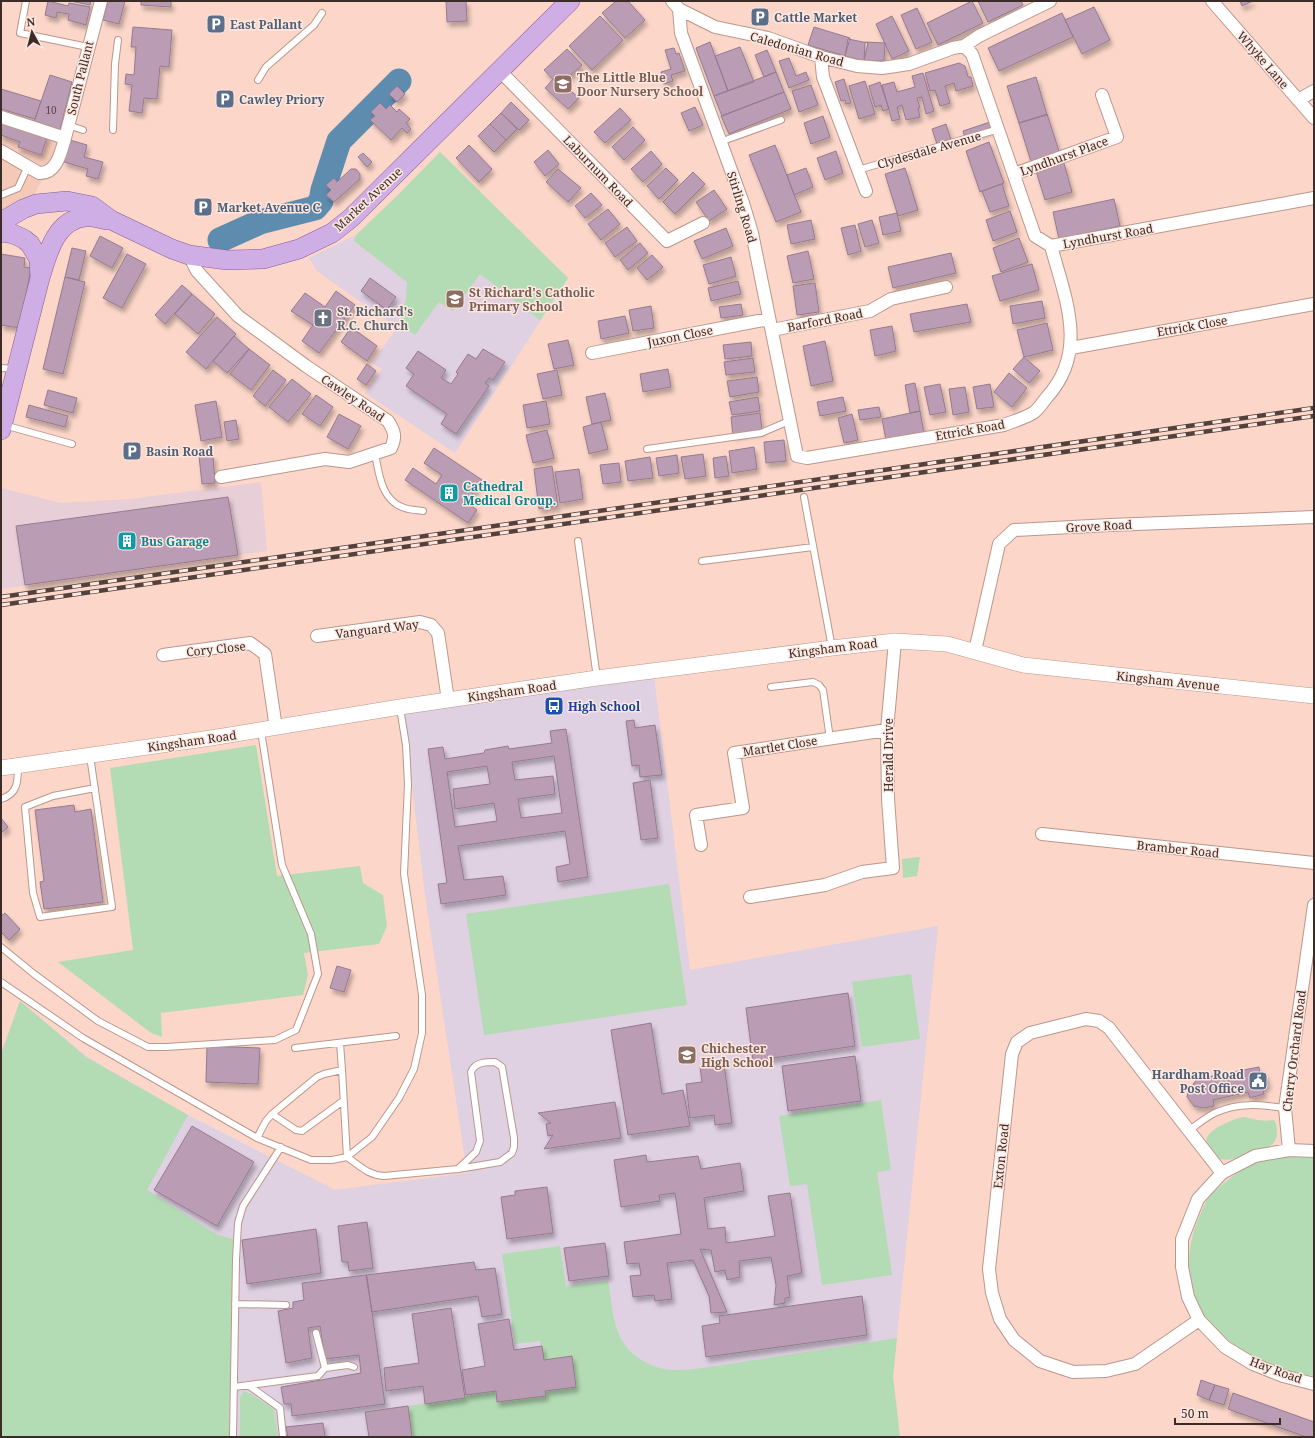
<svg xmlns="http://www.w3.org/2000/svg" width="1315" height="1438" font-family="'Noto Serif',serif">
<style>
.built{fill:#f5c9b8}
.industrial{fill:#e7ced7}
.education{fill:#dfd0e2}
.green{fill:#b3dcb4}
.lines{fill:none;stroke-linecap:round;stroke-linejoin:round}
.river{stroke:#5d8cae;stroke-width:25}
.building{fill:#ba9db4;stroke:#967a90;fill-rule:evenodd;filter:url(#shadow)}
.service-casing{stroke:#bb978b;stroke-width:8}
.minor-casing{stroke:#bb978b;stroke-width:14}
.tertiary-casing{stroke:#bb978b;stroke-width:16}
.primary-casing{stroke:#865c97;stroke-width:20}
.service{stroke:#fff;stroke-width:6}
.minor{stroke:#fff;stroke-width:12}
.tertiary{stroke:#fff;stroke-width:15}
.primary{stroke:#cfade5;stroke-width:19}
.rail-casing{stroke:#53413b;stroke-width:4.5}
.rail{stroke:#fee7df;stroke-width:3;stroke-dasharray:9;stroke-linecap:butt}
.labels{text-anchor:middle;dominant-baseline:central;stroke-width:3;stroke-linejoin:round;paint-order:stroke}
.number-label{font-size:10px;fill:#5b484a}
.service-label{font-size:12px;font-weight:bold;fill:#4e5e75;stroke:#fee7df;text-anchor:start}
.street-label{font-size:12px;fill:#3b2c27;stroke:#fee7df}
.education-label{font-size:12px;font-weight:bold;fill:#785e54;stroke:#fee7df;text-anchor:start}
.worship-label{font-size:12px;font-weight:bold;fill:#5b616d;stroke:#fee7df;text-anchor:start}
.culture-label{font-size:12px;font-weight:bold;fill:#0d838f;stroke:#fee7df;text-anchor:start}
.transit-label{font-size:12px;font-weight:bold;fill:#164399;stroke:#fee7df;text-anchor:start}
</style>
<defs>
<filter id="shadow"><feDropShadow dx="2.5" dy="4.5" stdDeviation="2" flood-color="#0004"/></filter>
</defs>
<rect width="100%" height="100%" fill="#fcd6c9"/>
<path class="built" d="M1,117L65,138L34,195L1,222Z"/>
<path class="industrial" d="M261,482L267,551L1,589V488L61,503L130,499Z"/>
<path class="education" d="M440,152L568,278L455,453L365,393L382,369L372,363L397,328L317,271L309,258L356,235L398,195Z
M654,676L690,970L938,926L893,1377L900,1437H1V1054L20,1001L87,1057L188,1115L335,1190L467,1173L425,895L403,710Z"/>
<path class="green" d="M440,152L568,278L540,320L480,274L453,311L439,302L415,335L399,324L406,298L407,282L354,241L356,235L398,195Z
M256,745L277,876L360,866L363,883L383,895L387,926L379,944L304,953L308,975L303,995L161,1013L162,1037L151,1033L58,962L133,950L110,768Z
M920,857L917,876L903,878L902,859Z
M669,884L687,1005L484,1035L466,914Z
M911,974L920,1039L862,1047L852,982Z
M20,1001L86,1057L188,1115L147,1190L218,1235L233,1239L229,1437H1V1054Z
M881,1100L891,1170L877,1172L892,1275L822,1285L807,1184L790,1186L779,1116Z
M1243,1117C1256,1119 1260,1122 1274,1120C1277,1124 1277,1129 1277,1135C1274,1150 1261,1148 1249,1152C1237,1156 1234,1162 1220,1159C1215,1155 1209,1149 1207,1144C1201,1131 1234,1119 1243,1117Z
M1288,1157L1314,1158V1376C1303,1374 1292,1372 1282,1368C1259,1361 1229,1344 1212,1326C1184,1296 1183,1249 1201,1213C1203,1208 1205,1202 1209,1197C1222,1183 1243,1167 1261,1161C1269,1159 1279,1158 1288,1157Z
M560,1246L566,1286L608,1281C612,1302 612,1327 625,1345C632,1356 648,1365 660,1368C680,1374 720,1365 741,1362C793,1354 845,1346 897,1338L893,1377L900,1437H409L408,1406L465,1398L466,1395L496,1391L497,1401L545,1391L576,1387L572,1356L544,1360L540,1341L515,1344L502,1254Z
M244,1391L253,1395L274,1409L278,1437H240V1397Z"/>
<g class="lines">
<path class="river" d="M220,240L260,222L315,208L321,201L323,190L339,141L399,81"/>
</g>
<path class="building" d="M48,1L68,6L69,3L90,7L86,25L68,20L69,14L57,12L56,18L45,15Z
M70,1H91L90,5Z
M108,1H125L119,24L103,20Z
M141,1H171V7L141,5Z
M446,1H466L467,21L447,22Z
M616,1H628L645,20L625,38L602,13Z
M972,1L983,23L938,45L927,23Z
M978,1H1021L1023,5L988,22Z
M1240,1H1253L1242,6Z
M1094,7L1110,40L1082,54L1065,20Z
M917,8L932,42L916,49L901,15Z
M1062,13L1073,37L999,71L988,48Z
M600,16L623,40L592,70L569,46Z
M892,16L909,51L892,59L876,24Z
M133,27L172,30L169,67L160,66L157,99L144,98L142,113L129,111L132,85L125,84L126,74L134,75L136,47H131Z
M814,27L850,38L845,56L808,45Z
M848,39L868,43L864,61L845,56Z
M710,42L728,91L714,96L696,48Z
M865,42L885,43L884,61H864Z
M740,47L754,82L728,91L715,56Z
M674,48L676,54L679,53L685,71L671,75L673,81L664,84L661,72L671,69L665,50Z
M567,49L582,65L559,86L544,70Z
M767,50L776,72L764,77L755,55Z
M789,58L796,76L806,72L809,80L789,88L779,61Z
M959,63L965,66L968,77H971L973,86L956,91L954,83L945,86L950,103L940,106L935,90L930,91L925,73Z
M776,72L784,92L722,116L714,96Z
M923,73L934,111L926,114L922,97L917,98L920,108H918L920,117L906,120L902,105L897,107L900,119L892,121L882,85L894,82L897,92L915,87L912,76Z
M50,75L72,82L60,130L34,122Z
M555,77L579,98L568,109L545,88Z
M1036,77L1047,115L1019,123L1007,86Z
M844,79L851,103L846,104L845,100L841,101L835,82Z
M865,81L875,114L859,119L849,86Z
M880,82L889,109L883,111L881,105L875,107L869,86Z
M811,85L818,105L799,112L792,91Z
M397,86L405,94L397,102L389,94Z
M1,89L41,101L35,119L1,109Z
M784,92L791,109L729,134L721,116Z
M511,102L529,120L519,130L501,113Z
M380,103L386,109L390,105L397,112L399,109L410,119L406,123L411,129L407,133L402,128L391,140L370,120L375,116L371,112Z
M695,107L703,125L689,131L681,113Z
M620,108L631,120L605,143L594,132Z
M501,113L517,129L506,140L490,124Z
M1047,114L1061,157L1032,165L1019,123Z
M823,116L830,137L811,144L804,123Z
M1,119L48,135L41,155L18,147L20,142L1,135Z
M990,122L992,129L965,138L963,131Z
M490,124L506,140L494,152L478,136Z
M946,124L951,140L937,144L932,129Z
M633,127L645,140L624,160L612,147Z
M70,140L87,145L84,157L103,162L98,179L86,176L88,169L64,162Z
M989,142L1004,183L980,192L966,151Z
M469,145L492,169L479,182L456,158Z
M775,145L801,212L776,222L749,155Z
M548,150L559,164L545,176L534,162Z
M651,151L662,164L643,182L631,169Z
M836,151L843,173L825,180L817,158Z
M363,153L372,162L367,167L358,157Z
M1064,163L1072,192L1045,200L1036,171Z
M666,168L678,180L659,199L647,186Z
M806,168L813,187L794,195L787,175Z
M905,168L918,210L898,216L885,174Z
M351,169H356L360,174V179L334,202L326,195L331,190L326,185L334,178L337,182Z
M558,169L581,188L568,202L546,182Z
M693,172L705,184L675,214L663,202Z
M1002,184L1009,206L990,212L982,191Z
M714,190L727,209L709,221L696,202Z
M591,193L602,205L585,218L575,206Z
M1114,199L1120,226L1059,239L1053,212Z
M608,209L620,224L601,240L588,224Z
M1010,211L1017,232L993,241L986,220Z
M897,213L901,231L883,235L879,217Z
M811,220L815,239L791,244L787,225Z
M872,220L879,243L865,247L858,224Z
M855,225L861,251L848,255L841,228Z
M627,227L637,241L615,257L605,243Z
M726,228L733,246L702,259L694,241Z
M100,236L123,248L112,268L90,256Z
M1019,238L1028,262L1001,272L993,248Z
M640,243L648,253L628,270L620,260Z
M72,248L86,251L79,280L65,277Z
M808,251L814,279L793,283L787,256Z
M951,253L956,273L893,288L888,267Z
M1,254L25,258L24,267L31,268L20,328L1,325Z
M127,254L146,264L122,308L103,298Z
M652,255L663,267L647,280L637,268Z
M731,257L736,276L709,284L703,265Z
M1032,264L1039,290L1000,301L992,276Z
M65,277L85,282L63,374L43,369Z
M370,278L396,297L387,310L361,291Z
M738,281L741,294L711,301L708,288Z
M815,283L819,312L797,315L793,286Z
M182,285L192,294L165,324L155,315Z
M336,291L355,305L319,353L302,341L313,325L291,311L305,293L325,307Z
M192,294L215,314L198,334L175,314Z
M1042,301L1045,318L1013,324L1010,306Z
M741,304L743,315L721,318L719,307Z
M967,304L971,322L914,332L910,314Z
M651,306L654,328L633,331L629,310Z
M625,316L629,333L601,339L598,321Z
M217,317L236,334L206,369L186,352Z
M1047,323L1053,350L1024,357L1017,330Z
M892,326L896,351L875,356L870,330Z
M351,327L377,346L367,361L341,342Z
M234,336L249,349L227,373L213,361Z
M568,340L574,365L554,369L548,344Z
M825,341L833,381L811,386L803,346Z
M751,342L752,356L725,359L723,345Z
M249,349L270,365L251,390L230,374Z
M483,349L505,362L493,380L489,378L485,383L489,386L456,434L441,424L447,414L406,386L414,374L406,368L418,351L446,370L441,378L451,384L458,374L456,372L468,354L476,359Z
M1024,357L1040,371L1029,383L1013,369Z
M753,358L755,372L726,375L724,362Z
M367,364L376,371L366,385L357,379Z
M668,369L671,387L643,392L640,374Z
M273,370L286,380L265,406L253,396Z
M557,370L562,395L543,399L537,374Z
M1009,373L1027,388L1012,407L994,392Z
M757,377L759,392L730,397L727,381Z
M292,379L311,394L288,422L269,407Z
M915,383L920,411L910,413L905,385Z
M940,384L946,412L930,415L924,387Z
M990,384L994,407L977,409L973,387Z
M965,387L969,412L953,415L949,389Z
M48,390L77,398L73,413L44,405Z
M605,393L611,420L592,424L586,397Z
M316,395L333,407L320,426L302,414Z
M758,397L760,411L732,415L729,402Z
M843,397L846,411L820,416L817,402Z
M216,401L222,437L201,441L195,405Z
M546,401L550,424L527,428L523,405Z
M29,405L68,416L65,427L26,417Z
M879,407L881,417L860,420L858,410Z
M920,411L924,433L886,440L882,419Z
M760,413L762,430L733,435L731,417Z
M339,414L361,426L348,449L327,437Z
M852,414L858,440L844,443L838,418Z
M236,420L239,439L227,441L224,422Z
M601,422L608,449L589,454L583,427Z
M547,430L554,458L533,463L526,435Z
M784,440L786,461L766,463L764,442Z
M754,447L757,469L732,473L729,451Z
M434,448L482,480L467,502L477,510L468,523L405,480L413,468L436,484L442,475L424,463Z
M703,454L706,476L685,479L681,457Z
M213,455L215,483L202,484L199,456Z
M677,455L679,473L659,476L656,458Z
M726,456L729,476L715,478L713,458Z
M650,457L653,478L628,481L625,461Z
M619,463L621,482L603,484L600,465Z
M552,466L558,506L539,509L534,469Z
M579,469L583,499L560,503L555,472Z
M228,497L238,555L25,585L16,526Z
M634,720L635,728L655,725L662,775L640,777L639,765L632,766L626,721Z
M566,729L588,877L558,882L556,867L570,864L565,831L458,846L464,880L503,876L506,895L441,904L438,884L447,883L428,749L443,747L445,759L484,753L485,750L508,746L509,749L552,743L550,731ZM554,756L562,813L521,818L518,799L555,794L553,776L515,780L512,762ZM487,766L490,784L453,789L455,809L494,803L497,821L455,827L447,772Z
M650,780L658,838L641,840L633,783Z
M74,805L75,812L91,809L103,902L44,909L40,882L44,881L35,810Z
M1,818L8,827L1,833Z
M5,913L20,929L9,940L1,932V916Z
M337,966L351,970L344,992L330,988Z
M848,993L855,1046L753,1061L746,1008Z
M651,1023L662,1094L683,1090L690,1126L628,1135L611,1030Z
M207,1046L260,1048L258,1084L206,1082Z
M855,1056L861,1101L788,1111L782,1066Z
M724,1064L732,1123L715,1125L714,1115L690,1118L686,1084L702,1082L700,1067Z
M1259,1067L1260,1074L1265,1073L1268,1084L1263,1090L1264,1094L1250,1098L1248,1092L1213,1100L1214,1106L1203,1108L1194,1106L1187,1097L1188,1091L1197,1079Z
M615,1102L621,1138L544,1149L553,1135L548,1136L546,1124L551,1123L538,1113Z
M192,1126L254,1162L217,1226L154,1190Z
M646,1155L647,1162L698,1156L701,1169L740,1163L744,1191L704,1198L708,1229L725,1227L726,1243L775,1236L768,1196L790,1193L802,1273L787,1276L790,1297L785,1298V1303L774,1305L776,1285L771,1257L739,1261L740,1277L727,1280L725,1270L715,1272L711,1250L700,1249L727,1312L711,1313L709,1296L693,1260L667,1263L672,1299L655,1301L654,1295L633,1297L630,1276L641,1275L639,1263L627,1264L624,1242L681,1234L675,1193L659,1195L660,1201L621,1207L614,1160Z
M547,1187L553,1233L507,1239L501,1197L515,1195V1191Z
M367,1222L373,1268L349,1271L348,1262H342L338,1226Z
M316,1229L321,1273L247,1284L242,1240Z
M605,1243L609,1276L569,1281L564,1248Z
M474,1262L476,1270L495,1268L502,1314L482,1317L478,1296L372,1312L366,1275Z
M366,1275L367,1277L385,1404L292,1416L291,1404H284L281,1387L361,1373L359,1355L325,1359L320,1326L308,1328L312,1358L286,1363L278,1311L293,1308V1302L304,1300L302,1283Z
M862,1296L867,1335L706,1357L702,1326L720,1323L719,1316Z
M451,1308L465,1398L425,1404L423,1386L386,1391L384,1368L419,1363L412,1314Z
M509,1319L514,1350L542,1346L544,1360L572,1356L576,1387L545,1391L546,1396L497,1402L496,1391L466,1395L462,1370L485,1366L478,1324Z
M1201,1380L1215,1385L1209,1400L1197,1395Z
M1215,1385L1229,1389L1224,1405L1209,1400Z
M1233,1393L1314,1422V1437H1306L1228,1409Z
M408,1406L412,1437H369L365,1412Z
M323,1423L325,1437H288L286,1427Z"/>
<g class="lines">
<defs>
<path id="service" d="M26,1L20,33L88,47
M258,80L266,67L314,25L322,13
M68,125L83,130
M113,130L115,64L118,40
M720,142L781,120
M858,170L999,129
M1,195L18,188L28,166
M1,368L15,369
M4,425L72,444
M647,449L761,433L789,421
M375,454C379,473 381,499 402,507C408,510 417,510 423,511
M804,497L832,648
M578,541L597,678
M702,561L813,547
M771,687L813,682L819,685L823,690L830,739
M90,756L112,907L40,917L33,893L25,807L53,796L95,788
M1,799C18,794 18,781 18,766
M1,947L34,974L98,1021L148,1047H166L275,1040L296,1030L318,974L311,934L282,865L261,731
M1,982L83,1038L257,1138L311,1160H332L347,1157L372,1137L399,1098L414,1069L422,1033V995L404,874L408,784L406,745L400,708
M340,1043L342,1070
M295,1048L396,1036
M272,1114L317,1077L324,1074L342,1070L347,1157C360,1166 368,1175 384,1176L458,1169L500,1162L512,1153L514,1147V1138L502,1067L495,1062C486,1062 475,1062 471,1072L480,1141L476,1152L458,1169
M1188,1131C1197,1125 1207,1116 1217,1112C1239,1102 1261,1105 1285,1108
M257,1138L266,1121L272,1114L296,1130L302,1131L343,1101
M235,1304L286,1305
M316,1333L325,1368
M248,1385L280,1408L283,1437
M234,1387L318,1376L325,1368L348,1365L354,1367
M233,1437L236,1260L238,1223L243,1206L281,1147"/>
<path id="minor" d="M672,1L679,9L715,27L768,38L821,57L857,66L882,68L909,64L953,48L964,46L979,36L1050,1
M1212,1L1314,118
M679,9L681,33L743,203L752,233L797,456L807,458L1004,425C1014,421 1025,418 1033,413C1038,410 1043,402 1047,397C1089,351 1065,298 1051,246
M964,46L972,54L1035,236L1051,246L1314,198
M821,57L823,77L866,191
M500,71L667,241L703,223
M1298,100L1314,91
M1,117L65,138
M1,151L39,173C57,174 61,152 65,138L101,1
M1014,174L1117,137L1102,95
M189,255L197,271L238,316L306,366L388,421C395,432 396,437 391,448L349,462L325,459L221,477
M772,330L870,311L891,299L946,287
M1071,348L1314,304
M592,353L769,319
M317,636L420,622L431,625L438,633L448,700
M975,651L999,544L1014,530L1110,525L1314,517
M163,655L250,643L265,654L276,728
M1042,834L1314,863
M701,845L696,815L743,808L734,753L887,730
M750,897L825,885L862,872L893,868L888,799L887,730L895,641
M1289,1150L1285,1108L1314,905
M1314,1151L1289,1150L1255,1156L1222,1173L1198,1199L1182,1239V1267L1188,1297L1199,1320L1225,1347L1253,1364L1283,1376L1314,1384
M1199,1320L1135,1364L1106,1371L1073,1372L1040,1361L1014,1340L1000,1319L992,1293L989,1269L1012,1054L1017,1042L1030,1033L1086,1019L1099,1021L1109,1028L1222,1173"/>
<path id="tertiary" d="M1,768L211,738L400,707L597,678L832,648L895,641L947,644L1023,665L1314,696"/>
<path id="primary" d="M1,222L23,209L36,204L67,201L92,206L111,220L172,249L189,255L227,260L263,259L299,249L332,233L351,218L570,1
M1,232L13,234L24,239L30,244L39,259L40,278L1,430
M41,275C48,251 57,219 86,217C93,216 101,219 108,220"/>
</defs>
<use href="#service" class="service-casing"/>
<use href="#minor" class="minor-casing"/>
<use href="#tertiary" class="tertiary-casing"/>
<use href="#primary" class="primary-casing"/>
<use href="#service" class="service"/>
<use href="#minor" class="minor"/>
<use href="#tertiary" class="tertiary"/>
<use href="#primary" class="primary"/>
<defs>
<path id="rail" d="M1,597L1314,408
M1,605L1314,416"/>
</defs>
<use href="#rail" class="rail-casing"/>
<use href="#rail" class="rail"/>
</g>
<defs>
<symbol id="parking-square" viewBox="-11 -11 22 22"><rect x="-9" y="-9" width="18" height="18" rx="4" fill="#5c6f8a" stroke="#fee7df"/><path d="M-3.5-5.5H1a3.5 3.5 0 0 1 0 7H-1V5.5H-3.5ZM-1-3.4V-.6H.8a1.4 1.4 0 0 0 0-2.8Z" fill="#fff"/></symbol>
<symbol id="school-square" viewBox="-11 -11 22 22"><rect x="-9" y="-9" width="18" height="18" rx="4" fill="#8d6e63" stroke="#fee7df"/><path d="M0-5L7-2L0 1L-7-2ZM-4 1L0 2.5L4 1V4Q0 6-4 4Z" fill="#fff"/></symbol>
<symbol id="church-square" viewBox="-11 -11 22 22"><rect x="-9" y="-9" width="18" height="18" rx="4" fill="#6b7280" stroke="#fee7df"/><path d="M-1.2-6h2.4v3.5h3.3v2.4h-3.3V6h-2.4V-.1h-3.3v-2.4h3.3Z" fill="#fff"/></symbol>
<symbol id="building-square" viewBox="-11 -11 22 22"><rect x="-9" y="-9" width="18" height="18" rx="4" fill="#0f9aa8" stroke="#fee7df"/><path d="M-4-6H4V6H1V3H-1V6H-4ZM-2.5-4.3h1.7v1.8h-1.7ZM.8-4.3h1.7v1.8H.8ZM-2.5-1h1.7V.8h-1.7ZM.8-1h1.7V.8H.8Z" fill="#fff"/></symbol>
<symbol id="bus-square" viewBox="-11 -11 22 22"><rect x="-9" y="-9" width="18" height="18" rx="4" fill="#1a4fb4" stroke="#fee7df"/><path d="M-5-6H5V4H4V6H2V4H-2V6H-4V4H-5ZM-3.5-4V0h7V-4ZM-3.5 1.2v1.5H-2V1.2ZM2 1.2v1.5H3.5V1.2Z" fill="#fff"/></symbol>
<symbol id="civic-square" viewBox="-11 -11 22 22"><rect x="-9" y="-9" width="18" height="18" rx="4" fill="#5c6f8a" stroke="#fee7df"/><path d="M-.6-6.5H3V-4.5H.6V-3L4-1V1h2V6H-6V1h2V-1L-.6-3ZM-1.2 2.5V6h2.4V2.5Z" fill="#fff"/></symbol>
</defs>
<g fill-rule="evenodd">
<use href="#parking-square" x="749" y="6" width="22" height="22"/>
<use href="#parking-square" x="205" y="13" width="22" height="22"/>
<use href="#school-square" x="552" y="73" width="22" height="22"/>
<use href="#parking-square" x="214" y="88" width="22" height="22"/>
<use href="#parking-square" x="192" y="196" width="22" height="22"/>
<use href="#school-square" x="444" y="288" width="22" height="22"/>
<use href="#church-square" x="312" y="307" width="22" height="22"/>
<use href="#parking-square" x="121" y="440" width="22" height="22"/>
<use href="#building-square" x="438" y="482" width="22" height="22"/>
<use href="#building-square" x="116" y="530" width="22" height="22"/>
<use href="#bus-square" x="543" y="695" width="22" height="22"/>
<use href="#school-square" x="676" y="1044" width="22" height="22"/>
<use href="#civic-square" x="1247" y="1070" width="22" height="22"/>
</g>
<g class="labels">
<g class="number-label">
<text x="51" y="110">10</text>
</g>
<g class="service-label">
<text x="774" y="17">Cattle Market</text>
<text x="230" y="24">East Pallant</text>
<text x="239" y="99">Cawley Priory</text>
<text x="217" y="207">Market Avenue C</text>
<text x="146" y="451">Basin Road</text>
<text x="1244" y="1074" text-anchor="end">Hardham Road<tspan x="1244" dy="14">Post Office</tspan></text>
</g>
<g class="street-label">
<text transform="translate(797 49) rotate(16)">Caledonian Road</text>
<text transform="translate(1263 60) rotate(49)">Whyke Lane</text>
<text transform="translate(80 78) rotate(-76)">South Pallant</text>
<text transform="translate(929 150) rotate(-16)">Clydesdale Avenue</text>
<text transform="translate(1064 156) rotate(-20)">Lyndhurst Place</text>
<text transform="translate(598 171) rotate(46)">Laburnum Road</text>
<text transform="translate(368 199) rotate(-43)">Market Avenue</text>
<text transform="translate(742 207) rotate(73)">Stirling Road</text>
<text transform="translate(1108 236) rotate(-10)">Lyndhurst Road</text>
<text transform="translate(825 320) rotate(-11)">Barford Road</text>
<text transform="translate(1192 326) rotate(-10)">Ettrick Close</text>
<text transform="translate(680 336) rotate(-11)">Juxon Close</text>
<text transform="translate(353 398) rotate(34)">Cawley Road</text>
<text transform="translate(970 430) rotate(-10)">Ettrick Road</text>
<text transform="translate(1099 526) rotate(-3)">Grove Road</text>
<text transform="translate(377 629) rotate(-7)">Vanguard Way</text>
<text transform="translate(833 648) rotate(-7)">Kingsham Road</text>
<text transform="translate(216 649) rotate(-6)">Cory Close</text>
<text transform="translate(1168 681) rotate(6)">Kingsham Avenue</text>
<text transform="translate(512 691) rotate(-8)">Kingsham Road</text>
<text transform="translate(192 741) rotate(-8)">Kingsham Road</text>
<text transform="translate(780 746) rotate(-9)">Martlet Close</text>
<text transform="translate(888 755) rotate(-90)">Herald Drive</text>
<text transform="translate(1178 849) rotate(6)">Bramber Road</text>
<text transform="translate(1294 1051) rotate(-83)">Cherry Orchard Road</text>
<text transform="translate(1001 1156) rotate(-84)">Exton Road</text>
<text transform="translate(1276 1370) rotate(20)">Hay Road</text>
</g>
<g class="education-label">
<text x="577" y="77">The Little Blue<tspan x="577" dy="14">Door Nursery School</tspan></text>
<text x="469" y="292">St Richard's Catholic<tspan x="469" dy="14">Primary School</tspan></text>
<text x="701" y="1048">Chichester<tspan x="701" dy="14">High School</tspan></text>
</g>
<g class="worship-label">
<text x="337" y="311">St. Richard's<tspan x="337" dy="14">R.C. Church</tspan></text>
</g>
<g class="culture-label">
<text x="463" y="486">Cathedral<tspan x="463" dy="14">Medical Group.</tspan></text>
<text x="141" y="541">Bus Garage</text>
</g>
<g class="transit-label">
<text x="568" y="706">High School</text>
</g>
</g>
<rect width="1315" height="1438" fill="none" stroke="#3b2c27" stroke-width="4"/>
<g transform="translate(32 32) rotate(353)" stroke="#fee7df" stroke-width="3" paint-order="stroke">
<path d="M0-3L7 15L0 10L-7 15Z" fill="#3b2c27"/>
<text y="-6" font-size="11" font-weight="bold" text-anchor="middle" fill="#3b2c27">N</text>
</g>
<path d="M1175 1418v6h105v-6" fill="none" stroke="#3b2c27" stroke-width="2"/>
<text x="1181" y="1418" font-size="12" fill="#3b2c27" stroke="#fee7df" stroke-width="3" paint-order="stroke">50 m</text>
</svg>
